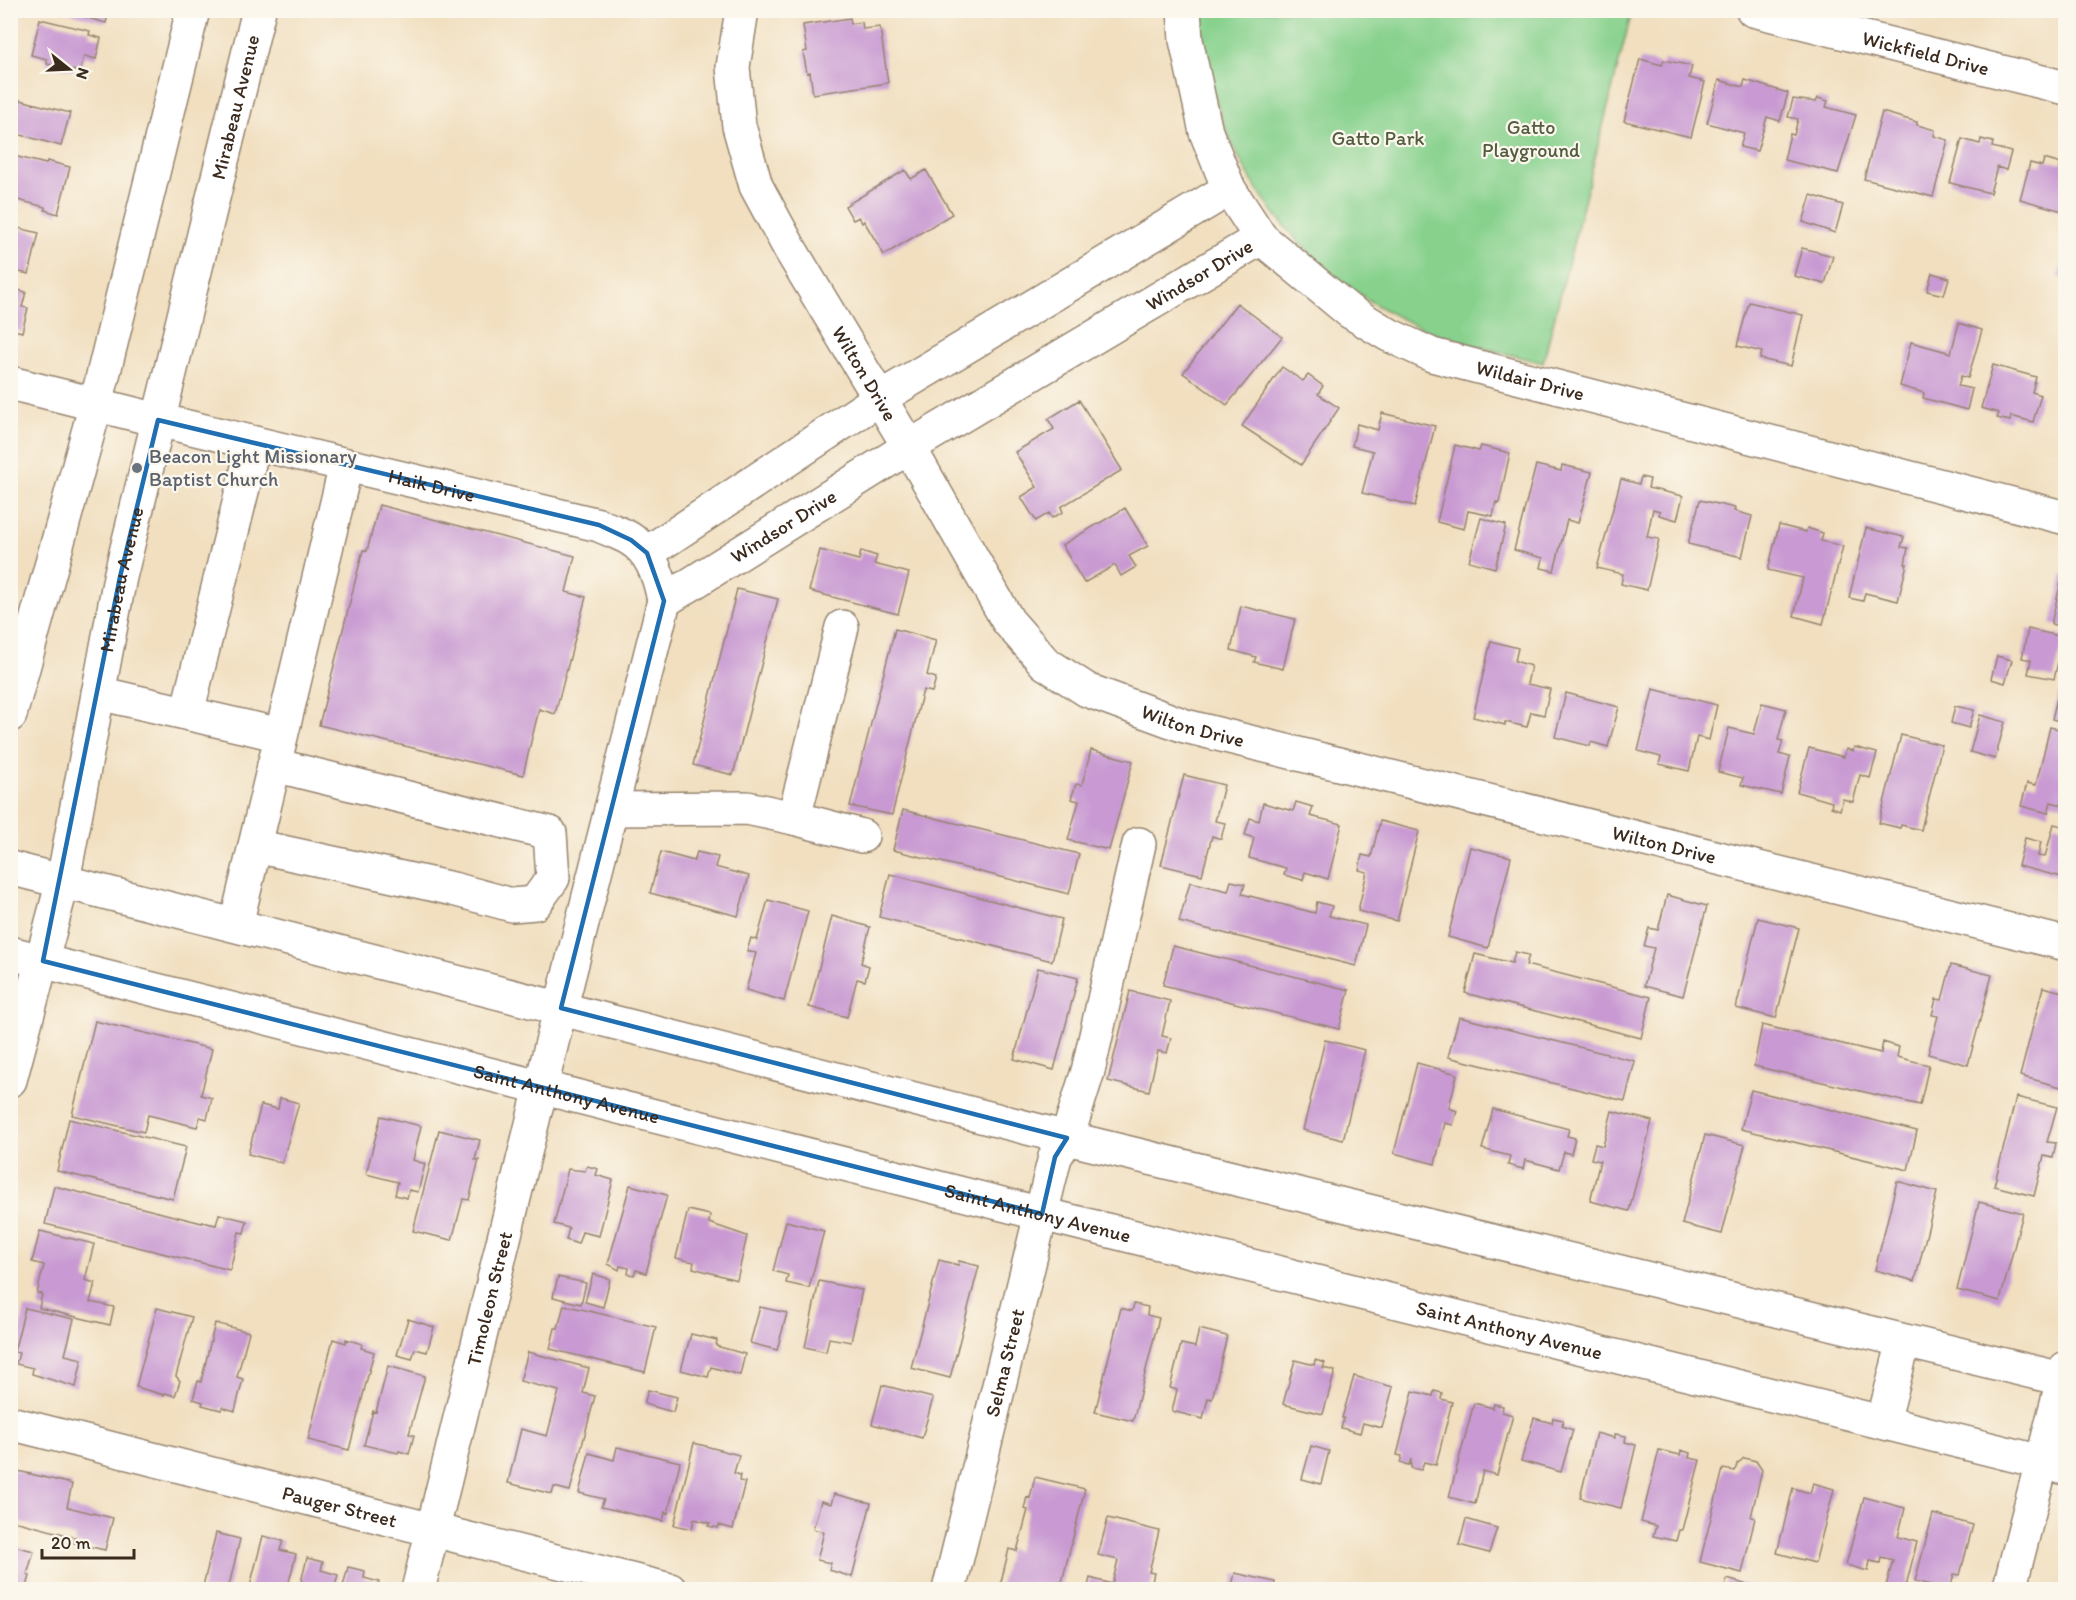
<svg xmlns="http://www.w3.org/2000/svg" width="2076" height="1600" font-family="Itim,sans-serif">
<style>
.green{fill:#87d18d;stroke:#617e56;stroke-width:1.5}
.building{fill:#c899d2}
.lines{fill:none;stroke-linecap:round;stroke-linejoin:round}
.minor-casing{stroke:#96846f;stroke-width:36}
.minor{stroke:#fff;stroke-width:33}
.marked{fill:none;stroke:#1f6fb2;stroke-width:4.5;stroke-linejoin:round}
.worship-dot{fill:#6b7280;stroke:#fbf7ec;stroke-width:2}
.labels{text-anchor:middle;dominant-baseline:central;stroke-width:4.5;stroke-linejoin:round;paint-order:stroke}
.street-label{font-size:20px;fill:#3b2a1e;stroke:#fbf7ec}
.park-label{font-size:20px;fill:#525c3f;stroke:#fbf7ec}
.worship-label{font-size:20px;fill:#5b616d;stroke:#fbf7ec;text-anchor:start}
</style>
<rect width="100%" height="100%" fill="#fbf7ec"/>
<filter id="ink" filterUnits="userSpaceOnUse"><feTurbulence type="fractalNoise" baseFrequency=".0167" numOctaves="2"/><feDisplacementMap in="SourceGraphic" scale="12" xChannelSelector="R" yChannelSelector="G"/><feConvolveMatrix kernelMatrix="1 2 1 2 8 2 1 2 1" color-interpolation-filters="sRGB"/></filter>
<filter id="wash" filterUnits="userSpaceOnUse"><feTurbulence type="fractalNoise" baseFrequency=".008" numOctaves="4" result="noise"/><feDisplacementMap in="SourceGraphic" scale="24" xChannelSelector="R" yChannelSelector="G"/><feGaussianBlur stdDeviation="1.35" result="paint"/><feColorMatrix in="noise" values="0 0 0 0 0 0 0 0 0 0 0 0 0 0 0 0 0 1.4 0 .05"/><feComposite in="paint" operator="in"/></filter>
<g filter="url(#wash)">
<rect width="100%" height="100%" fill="#f1dfc0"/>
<path class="green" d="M1199,11H1632L1543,363C1505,353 1466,345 1429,331C1333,293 1254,211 1220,113C1209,79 1203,46 1199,11Z"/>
<g id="blocks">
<path class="building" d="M60,10H109L106,23Z
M850,18L851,24L862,22L863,29L880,27L888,83L813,94L810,72L807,73L803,52L807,51L803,25Z
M40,19L90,31L89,35L101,38L96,59L84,56L80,72L47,64V59L31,55Z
M1640,59L1662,65L1664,60L1692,66L1689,78L1705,82L1691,137L1624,121Z
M1719,80L1743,87L1745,80L1788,93L1780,121L1767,117L1757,151L1740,147L1744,133L1707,123Z
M13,98L70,113L61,146L10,132V108Z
M1818,98L1828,101L1826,107L1856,115L1838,173L1784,160L1790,134L1794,135L1798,119L1788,117L1793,99L1816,102Z
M1882,112L1917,122V125L1935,130L1934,136L1948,140L1933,197L1864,179Z
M1962,139L1980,144L1981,139L1993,142L1992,147L2011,152L2006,170L1997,167L1990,193L1950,183Z
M10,155L46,164L47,161L70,167L58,214L45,210V207L10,198Z
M2044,159L2061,164L2063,159L2066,160V212L2020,199L2030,163L2042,166Z
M905,170L911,179L926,170L952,214L884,255L864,221L862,223L859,217L853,220L845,206Z
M1811,195L1843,205L1835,233L1803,222Z
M10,226L39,233L29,274L10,270Z
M1802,248L1833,256L1825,284L1794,276Z
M2066,253V279L2058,277Z
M1932,273L1949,278L1944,295L1927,291Z
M10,288L26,292L22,307L28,308L22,332L10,329Z
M1749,302L1803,315L1791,366L1760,359L1762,352L1737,346Z
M1237,303L1282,337L1227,405L1183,373Z
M1959,323L1982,330L1968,378L1961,376L1958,386L1972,389L1967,410L1923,398L1924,393L1900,386L1911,342L1951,353Z
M1993,365L2036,377L2032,392L2041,395L2033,422L2011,416L2010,421L1997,418L1999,413L1981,408Z
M1282,367L1303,381L1308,375L1323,386L1318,394L1339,408L1301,465L1242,426Z
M1079,400L1122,470L1061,507L1063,512L1052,518L1049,513L1036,521L1021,497L1037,487L1015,452L1054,429L1048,419Z
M1382,413L1435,426L1415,506L1362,493L1373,451L1352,446L1357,424L1378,430Z
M1455,445L1479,451L1481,446L1510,453L1499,503L1496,502L1493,516L1468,511L1464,529L1437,522Z
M1536,465L1561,471L1562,465L1592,472L1578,523L1567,520L1554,571L1541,568L1543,558L1514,550Z
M1641,477L1650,479L1648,488L1683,496L1677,520L1659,515L1660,511L1653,509L1647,537L1659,539L1647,590L1621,584L1623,574L1597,568L1621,479L1639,484Z
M1700,500L1735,508L1734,511L1752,516L1742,557L1688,544Z
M379,505L575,556L566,592L586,597L555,714L539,709L523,775L319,725L363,550L367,551Z
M1125,508L1148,546L1129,556L1136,567L1121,576L1115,565L1084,583L1062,545Z
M1481,518L1506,525L1495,568L1469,561Z
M1779,525L1806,532L1807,528L1823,533L1821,541L1843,546L1823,624L1794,616L1803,578L1768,570Z
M1866,528L1904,537L1901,547L1908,548L1905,564H1907L1898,601L1865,593L1863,601L1849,598Z
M820,550L859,560L861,551L877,556L874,564L909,573L898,614L809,591Z
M2063,573L2066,574V628L2051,624Z
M737,589L778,599L733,775L693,765Z
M1241,606L1295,619L1283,669L1254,662L1256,657L1231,650Z
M895,629L936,640L927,675L936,678L932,692L923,690L892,815L850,806Z
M2028,629L2064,637L2054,679L2028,674L2031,660L2022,658Z
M1491,641L1518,648L1515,661L1531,666L1527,684L1550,689L1544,715L1531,712L1527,727L1505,722V725L1473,717Z
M1997,656L2012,660L2005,683L1991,679Z
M1653,689L1717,705L1709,740L1697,737L1689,771L1659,764L1661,757L1638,751Z
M1566,693L1619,707L1608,747L1591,742L1590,746L1555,737Z
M2058,694L2066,696V723L2052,719Z
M1762,703L1786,709L1778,740L1783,741L1779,754L1790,757L1781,794L1741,785L1743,778L1718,772L1729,728L1754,734Z
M1955,706L1974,710L1969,728L1951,723Z
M1980,715L2005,722L1995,759L1970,752Z
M2050,727L2066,731V806L2051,802L2048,813L2021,806L2027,783L2036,785Z
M1901,735L1942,745L1921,830L1901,825L1900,828L1879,823Z
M1854,747L1877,753L1870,778L1860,775L1853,802L1843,799L1840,810L1831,807L1832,802L1797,792L1809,748L1844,757L1846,749L1853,751Z
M1091,750L1133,761L1109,850L1068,840L1079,801L1071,799L1076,784L1082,785Z
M1184,775L1224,785L1215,821L1225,823L1221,839L1212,836L1202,875L1161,865Z
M1296,802L1313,807L1310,816L1342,824L1328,879L1305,872L1303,880L1284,875L1286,868L1249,858L1254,838L1245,835L1250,818L1259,821L1263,803L1293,811Z
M903,810L1079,854L1069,894L893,850Z
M1380,821L1419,831L1397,921L1358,911L1367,872L1359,870L1362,855L1371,857Z
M2054,824L2066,827V878L2018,866L2025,838L2041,842L2038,856L2045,857Z
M1470,847L1511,857L1488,948L1448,937Z
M661,852L694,861L697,852L718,857L715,867L749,876L738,916L650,893Z
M890,874L1062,919L1052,961L879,917Z
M1231,881L1245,884L1242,894L1315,913L1317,902L1332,906L1329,916L1366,925L1356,966L1179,922L1190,882L1228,891Z
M1667,895L1707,906L1683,996L1644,986L1654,948L1644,946L1649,928L1658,930Z
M768,900L808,911L784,1001L746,990L756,953L747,951L751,938L757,940Z
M832,916L870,927L861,963L869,966L865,981L857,979L847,1017L809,1007Z
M1758,918L1799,928L1776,1018L1736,1008Z
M1173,946L1349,990L1339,1029L1163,985Z
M1515,952L1529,955L1526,965L1651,997L1641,1038L1465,993L1475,954L1512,963Z
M1951,965L1992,975L1968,1065L1928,1054L1938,1016L1932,1015L1936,999L1942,1000Z
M1038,968L1078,978L1054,1070L1014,1059Z
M2043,987L2066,993V1067L2061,1087L2020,1076Z
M1130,991L1170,1001L1162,1036L1171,1038L1167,1053L1158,1051L1149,1091L1108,1081Z
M1459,1017L1635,1061L1625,1101L1448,1057Z
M95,1021L212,1049L201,1095L212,1098L207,1119L200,1117L197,1127L148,1115L144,1132L72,1115Z
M1762,1025L1881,1053L1883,1042L1899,1047L1897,1057L1929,1065L1920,1105L1754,1066Z
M1325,1040L1365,1050L1343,1140L1303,1130Z
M1417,1063L1457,1074L1449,1108L1457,1111L1453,1125L1445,1123L1435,1164L1394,1153Z
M1751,1090L1917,1131L1908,1170L1741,1129Z
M2016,1097L2057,1107L2047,1142L2056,1143L2053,1158L2044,1156L2034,1196L1994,1186Z
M280,1098L299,1103L282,1163L248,1154L261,1105L278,1109Z
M1493,1109L1569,1129L1567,1136L1575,1138L1571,1154L1564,1152L1559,1169L1525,1160L1523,1169L1508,1165L1510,1156L1482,1149Z
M1612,1111L1652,1121L1629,1211L1590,1201L1600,1161L1591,1159L1595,1144L1603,1146Z
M381,1116L421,1126L413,1160L425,1164L418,1192L409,1190L407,1198L395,1195L398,1182L366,1174Z
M69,1119L186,1147L173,1199L57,1171Z
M439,1130L480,1140L475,1160H479L469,1200L463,1199L452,1240L413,1231Z
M1705,1135L1745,1145L1722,1234L1682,1224Z
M587,1166L598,1169L596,1175L613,1180L599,1236L582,1232L578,1244L566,1240L569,1228L554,1224L568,1169L585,1171Z
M1897,1181L1937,1192L1915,1281L1875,1270Z
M630,1185L667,1195L646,1273L636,1270L634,1275L628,1274L629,1268L620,1266L619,1270L608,1264Z
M54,1186L202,1223V1222L216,1225L219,1214L247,1221L244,1233L239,1232L230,1270L45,1224Z
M1979,1202L2023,1213L2000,1301L1957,1290Z
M688,1210L710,1215L709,1223L747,1236L737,1280L693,1268L694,1262L676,1258Z
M786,1221L824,1231L809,1288L786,1283L788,1275L773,1271Z
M40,1231L94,1244L85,1280L95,1283L90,1302L114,1307L110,1325L39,1308L42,1294L37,1293L44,1265L32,1262Z
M939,1260L958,1265L959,1261L979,1266L950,1378L911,1368Z
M593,1274L610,1279L603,1307L585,1302Z
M558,1277L586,1283L581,1304L553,1297Z
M819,1281L862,1290L851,1342L829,1338L826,1352L805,1347Z
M1134,1304L1148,1307L1147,1315L1159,1318L1133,1421L1095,1412L1121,1308L1132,1311Z
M564,1305L656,1327L645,1372L550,1349L555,1328H558Z
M760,1307L787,1313L777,1350L750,1343Z
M25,1308L74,1319L65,1355L82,1359L76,1387L32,1374L33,1368L16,1364L19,1353L14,1352Z
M157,1308L192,1317L176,1376L180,1381L175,1396L165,1393L164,1395L136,1387Z
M408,1319L434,1327L427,1352L415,1349L412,1359L397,1355Z
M215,1323L249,1332L237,1377L243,1379L235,1411L222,1407L221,1410L202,1405L203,1402L193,1399L198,1381L201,1382Z
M1199,1329L1227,1336L1212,1399L1208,1398L1203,1419L1172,1411L1177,1390L1170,1388L1181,1344L1195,1347Z
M691,1334L717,1340L716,1346L745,1354L740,1375L711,1367L708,1377L681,1370Z
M333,1339L346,1343V1339L362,1344L361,1348L374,1352L349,1450L308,1440Z
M528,1352L589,1368L583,1393L595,1396L570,1491L554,1487L552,1494L508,1483L521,1429L547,1436L559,1391L520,1381Z
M1295,1360L1314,1365L1315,1360L1325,1363L1323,1368L1335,1371L1323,1414L1283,1404Z
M388,1366L425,1376L409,1434L414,1435L409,1454L399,1451L398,1453L364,1445L373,1411L376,1412Z
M1354,1376L1393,1387L1382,1428L1363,1423L1360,1433L1341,1428L1344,1418H1342Z
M882,1385L933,1398L922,1438L872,1424Z
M648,1390L677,1397L673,1412L644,1404Z
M1413,1391L1433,1396L1434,1391L1442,1393L1441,1399L1452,1402L1436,1465L1424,1462L1421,1470L1411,1468V1459L1409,1465L1400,1463L1402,1456L1397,1455Z
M1474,1403L1493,1408L1494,1404L1503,1406L1502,1412L1513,1415L1497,1475L1483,1471L1475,1504L1449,1497Z
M1534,1418L1552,1423L1553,1418L1563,1420L1562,1426L1573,1430L1561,1472L1521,1461Z
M1596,1433L1615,1438V1434L1626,1436L1625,1442L1636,1445L1621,1508L1580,1498Z
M694,1443L739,1455L734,1473L740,1475L739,1481L745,1482L733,1529L719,1525L718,1528L708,1526L710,1523L694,1519L692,1529L674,1525Z
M1311,1446L1329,1451L1321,1484L1302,1479Z
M617,1447L680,1462L668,1513L665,1512L663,1521L601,1507L604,1499L579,1493L589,1453L614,1460Z
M1659,1450L1680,1455L1681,1450L1690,1453L1689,1458L1700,1460L1682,1530H1679L1676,1541L1653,1536L1656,1526L1641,1522Z
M1744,1458L1756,1461L1762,1470L1751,1517L1755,1518L1742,1573L1700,1562L1723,1469L1735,1471L1737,1464Z
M10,1469L72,1484L67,1507L113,1518L105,1550L74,1543L75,1537L10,1520Z
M1035,1477L1085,1489L1060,1590H999L1009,1549L1017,1551L1028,1510L1024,1509L1027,1497L1030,1498Z
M1813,1483L1834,1489L1815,1563L1777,1553L1793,1488L1810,1493Z
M834,1494L871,1503L852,1577L829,1570L831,1563L817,1560L824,1532L813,1529L821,1501L831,1504Z
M1864,1497L1905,1508L1898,1537L1917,1542L1905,1590H1885L1893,1560L1881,1557L1880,1563L1870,1561L1868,1571L1846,1565Z
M1933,1514L1973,1525L1960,1575L1954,1574L1950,1590L1915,1581Z
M1108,1518L1159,1531L1149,1572L1154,1573L1150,1590H1087L1090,1578L1112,1584L1118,1560L1098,1555Z
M1466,1519L1497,1528L1489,1553L1459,1545Z
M216,1533L240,1539L228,1590H202Z
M263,1536L283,1541L280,1550L296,1554L287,1590H249Z
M10,1545L34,1551L27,1575L30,1576L26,1590H10Z
M307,1558L323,1562L321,1570L338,1575L334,1590H299Z
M348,1567L365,1571L364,1578L379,1582L377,1590H342Z
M1235,1573L1275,1582L1273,1590H1231Z
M1727,1579L1762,1589V1590H1724Z"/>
</g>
</g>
<g filter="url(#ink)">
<use href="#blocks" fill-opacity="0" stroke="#96846f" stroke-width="1.5"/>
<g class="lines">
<defs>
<g id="minor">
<path id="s1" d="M742,10L733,67L739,126L756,186L790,249L909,447L1008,621L1045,663L1087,690L1185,726L2066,944"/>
<path id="s2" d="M1184,10L1186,40L1206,132L1229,189L1261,238L1349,311L1389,335L1432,355L2066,518"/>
<path id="s3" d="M1753,10L2066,88"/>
<path id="s4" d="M10,383L158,420L599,525C609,530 621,533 630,539C651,551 660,578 664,601"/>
<path d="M647,553L880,398L1229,189"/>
<path d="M98,693L281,735"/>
<path d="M187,713L254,443"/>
<path d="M10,715L96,404L193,10"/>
<path d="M611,809L747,808L794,818L862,836"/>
<path d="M794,818L842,627"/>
<path d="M255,846L453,889L512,905L535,903L553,878L550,833L274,765"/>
<path d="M10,868L1067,1138L2066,1380"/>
<path d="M236,925L346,465"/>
<path id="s5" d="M10,953L1042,1214L2066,1468"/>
<path id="s6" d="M10,1080L63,881L120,577L259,10"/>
<path d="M1883,1422L1904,1341"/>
<path id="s7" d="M10,1423L670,1590"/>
<path id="s8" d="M418,1590L554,1034L664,601L909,447L1261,238"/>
<path id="s9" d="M949,1590L1055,1157L1067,1138L1088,1071L1139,844"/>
<path d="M2009,1590L2066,1368"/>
</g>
</defs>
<use href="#minor" class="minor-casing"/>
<use href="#minor" class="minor"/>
</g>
</g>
<path class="marked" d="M158,420L599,525L631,540L647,553L664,601L561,1008L1067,1138L1055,1157L1042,1214L43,961L120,577Z"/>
<circle class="worship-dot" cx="137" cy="468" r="6"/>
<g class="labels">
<g class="street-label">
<text stroke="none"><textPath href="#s3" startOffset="178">Wickfield Drive</textPath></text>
<text stroke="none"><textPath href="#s6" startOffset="999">Mirabeau Avenue</textPath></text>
<text stroke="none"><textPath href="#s8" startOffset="1646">Windsor Drive</textPath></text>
<text stroke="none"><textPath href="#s1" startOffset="396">Wilton Drive</textPath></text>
<text stroke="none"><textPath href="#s2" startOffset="554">Wildair Drive</textPath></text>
<text stroke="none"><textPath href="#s4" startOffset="434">Haik Drive</textPath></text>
<text stroke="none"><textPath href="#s8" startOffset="1160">Windsor Drive</textPath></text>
<text stroke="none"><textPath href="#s6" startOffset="513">Mirabeau Avenue</textPath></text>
<text stroke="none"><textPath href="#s1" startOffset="900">Wilton Drive</textPath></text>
<text stroke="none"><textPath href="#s1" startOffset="1386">Wilton Drive</textPath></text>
<text stroke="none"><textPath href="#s5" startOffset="574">Saint Anthony Avenue</textPath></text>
<text stroke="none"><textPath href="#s5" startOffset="1060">Saint Anthony Avenue</textPath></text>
<text stroke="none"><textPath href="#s8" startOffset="300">Timoleon Street</textPath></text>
<text stroke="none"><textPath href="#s5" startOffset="1546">Saint Anthony Avenue</textPath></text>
<text stroke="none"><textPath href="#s9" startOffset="234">Selma Street</textPath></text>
<text stroke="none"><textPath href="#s7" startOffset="340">Pauger Street</textPath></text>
</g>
<g class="park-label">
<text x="1531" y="127">Gatto<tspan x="1531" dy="23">Playground</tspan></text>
<text x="1378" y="138">Gatto Park</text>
</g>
<g class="worship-label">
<text x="149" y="456">Beacon Light Missionary<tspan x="149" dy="23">Baptist Church</tspan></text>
</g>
</g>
<rect width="2076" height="1600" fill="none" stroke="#fbf7ec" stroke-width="36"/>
<g transform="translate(69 69) rotate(108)" stroke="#fbf7ec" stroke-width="4.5" paint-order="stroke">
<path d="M0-4.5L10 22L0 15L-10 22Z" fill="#3b2a1e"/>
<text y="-9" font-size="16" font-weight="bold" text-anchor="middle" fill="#3b2a1e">N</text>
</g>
<path d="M42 1549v9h92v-9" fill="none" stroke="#3b2a1e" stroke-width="3"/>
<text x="51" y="1549" font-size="18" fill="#3b2a1e" stroke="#fbf7ec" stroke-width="4.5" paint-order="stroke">20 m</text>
</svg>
